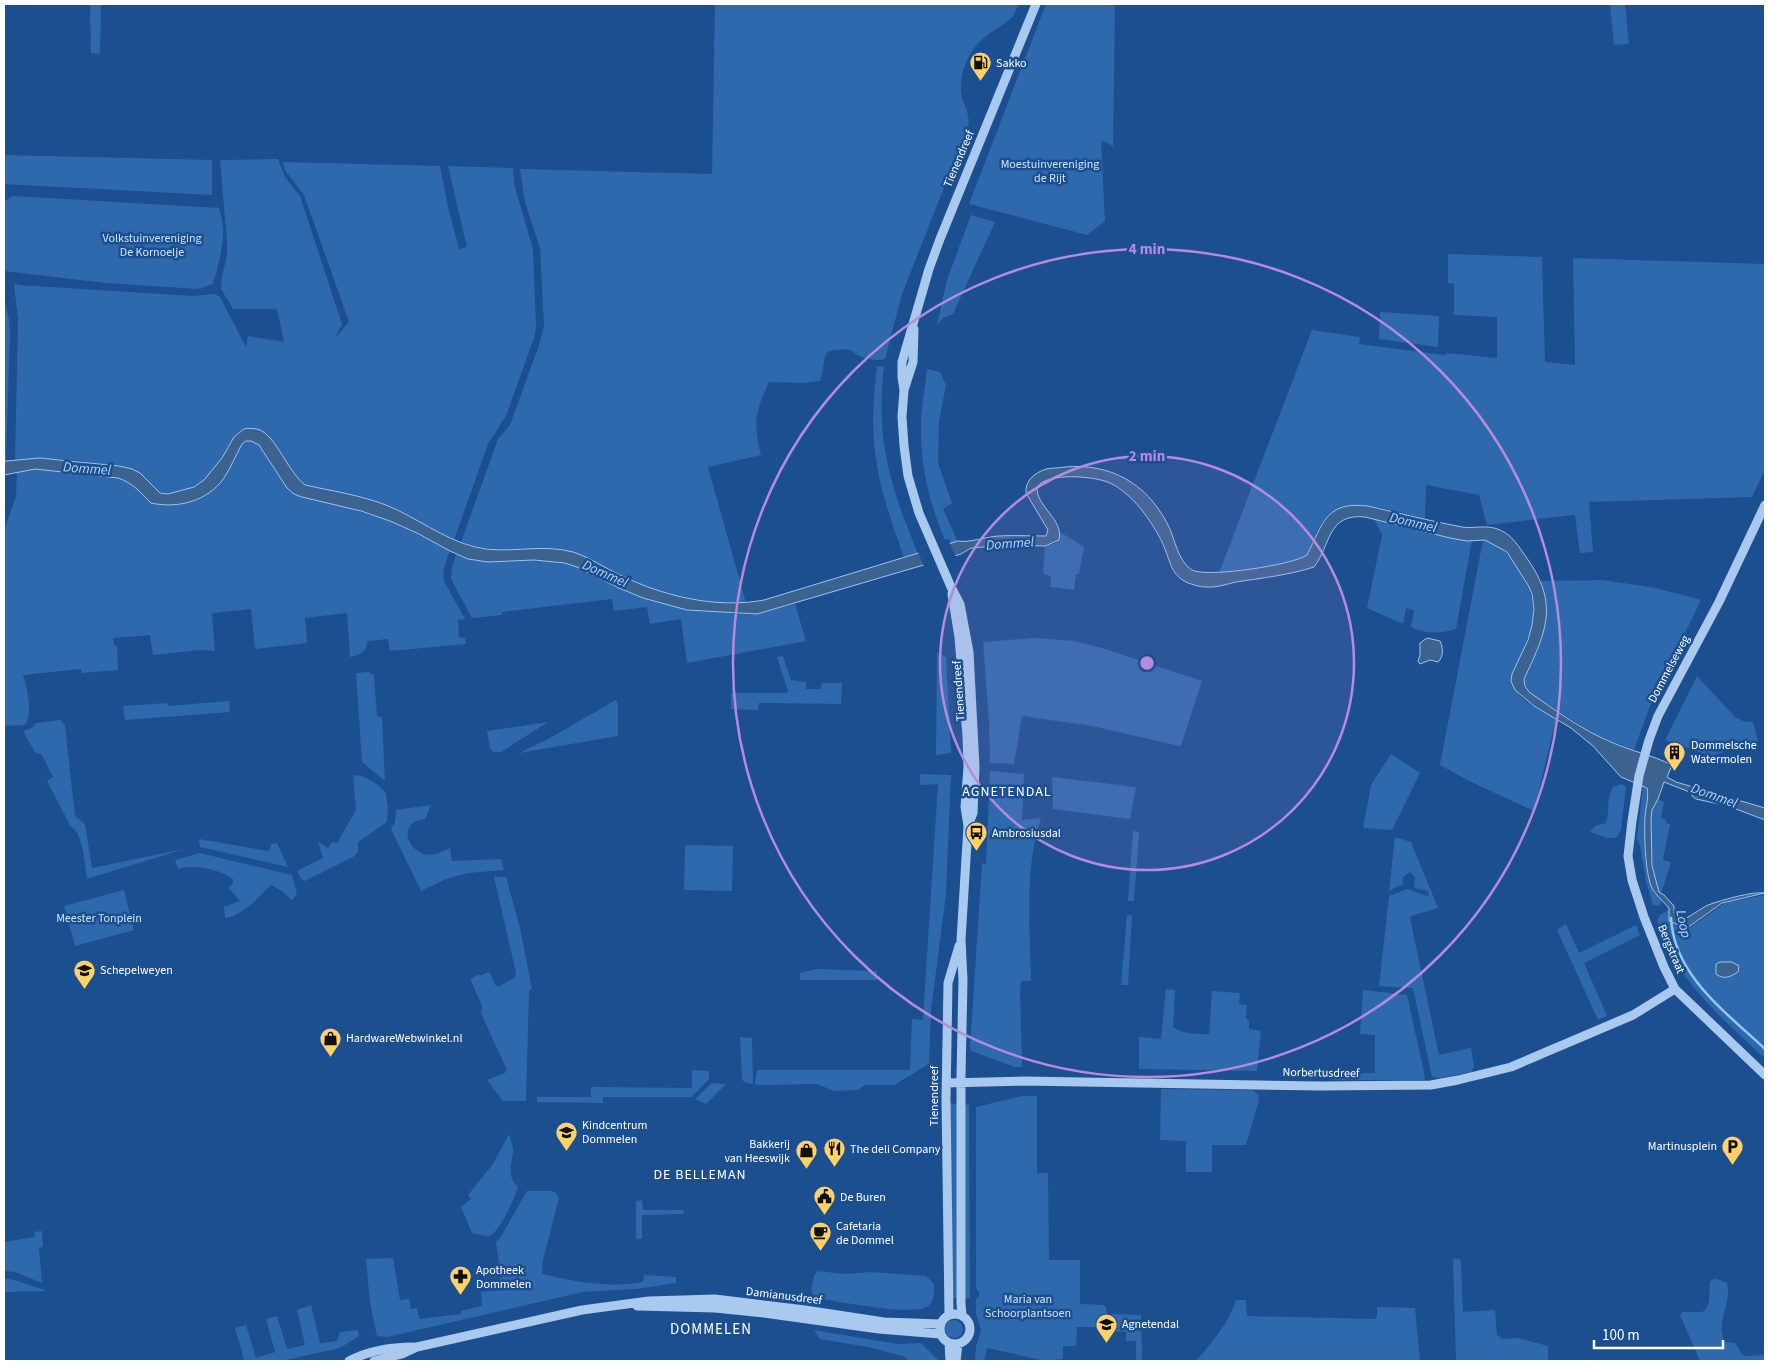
<svg xmlns="http://www.w3.org/2000/svg" width="1769" height="1365" font-family="'Source Sans 3',sans-serif">
<style>
.green{fill:#2e69ad}
.water{fill:#3c6290;stroke:#9cc4f0}
.pier{fill:#1b4f8f}
.lines{fill:none;stroke-linecap:round;stroke-linejoin:round}
.stream{stroke:#9cc4f0;stroke-width:2.5}
.tertiary{stroke:#a9c9ee;stroke-width:9}
.ring{fill:none;stroke:#b68bdc;stroke-width:2.5}
.labels{text-anchor:middle;dominant-baseline:central;stroke-width:5;stroke-linejoin:round;paint-order:stroke}
.poi-label{font-size:12px;fill:#fff;stroke:#1b4f8f;text-anchor:start}
.street-label{font-size:12px;fill:#fff;stroke:#1b4f8f}
.park-label{font-size:12px;fill:#cfe3fa;stroke:#1b4f8f}
.water-label{font-size:14px;font-style:italic;fill:#b5d3f5;stroke:#1b4f8f}
.neighbourhood-label{font-size:14px;letter-spacing:1px;fill:#fff;stroke:#1b4f8f}
.quarter-label{font-size:15px;letter-spacing:1px;fill:#fff;stroke:#1b4f8f}
.centre{fill:#b68bdc;stroke:#1b4f8f;stroke-width:2.5}
.ring-label{font-size:15px;text-anchor:middle;font-weight:bold;fill:#b68bdc;stroke:#1b4f8f;stroke-width:5;stroke-linejoin:round;paint-order:stroke}
</style>
<rect width="100%" height="100%" fill="#1b4f8f"/>
<path class="green" d="M90,4H101L100,54L91,53Z
M715,4H1019L1013,16L1009,20C989,35 977,38 966,63C962,73 960,82 961,93C963,105 971,114 968,127L902,294L885,359C875,362 859,358 851,350C815,347 829,358 820,381L803,383L769,382C755,412 753,423 761,455L708,467L746,603C704,604 660,594 621,576C605,568 588,556 570,552C533,544 498,556 461,542L498,439L510,425L538,348L544,326L540,248L525,202L520,169L712,174Z
M1046,4H1115L1113,146L1101,140L1105,221L1087,235L969,204Z
M1610,4H1625L1629,44L1614,45Z
M4,155L212,160V195L4,184Z
M278,159L285,177L300,196L342,324L335,338L349,322L304,195L285,170L283,162L440,166L448,207L459,249L467,247L448,166L513,168L514,184L533,249L536,326L535,335L506,416L488,444L454,540L387,505L363,497L305,485L298,479L272,442L239,432C225,447 219,469 203,482C193,489 176,496 163,493C153,491 149,479 140,474C136,471 127,470 122,469C87,460 51,456 15,461L18,320L14,283L19,285L192,296L215,294L220,297L246,347L248,336L284,342L277,309H233L221,289L222,277L227,255V241L220,160Z
M13,196L219,208C228,234 220,259 213,284L198,289L105,283L4,271V201Z
M971,215L995,222L953,314L943,318L937,325L947,280Z
M1448,254L1542,257L1545,362L1575,365L1573,258L1765,264V470L1752,497L1589,502L1593,552L1580,553L1575,516L1573,515L1487,525L1479,495L1426,485L1425,519C1396,512 1347,492 1324,520C1316,529 1313,544 1307,555C1291,566 1240,570 1219,573L1312,330L1360,337L1359,344L1437,354L1446,355L1447,353L1497,358V317L1454,315V284L1448,283Z
M4,298L9,320L10,331L6,461L4,462Z
M1380,312L1439,316L1438,347L1379,339Z
M877,366L884,367C875,441 891,487 918,554L904,558C894,528 882,497 877,465C871,432 873,399 877,366Z
M927,369L940,372L946,385L939,422L938,463L952,503L943,509L958,542L951,544L949,539L945,540C930,506 920,464 921,427C921,408 925,388 927,369Z
M246,441L255,442L259,445L282,481L332,503L390,521L417,533L450,551C446,561 442,570 444,581L465,619L458,620L459,637L465,638L466,644L390,651L388,639L369,641H367C367,652 360,655 350,657L347,613L305,618L307,643L255,649L251,609L214,613L212,614L215,651L201,650L153,655L150,635L113,638L114,645L117,646L118,670L82,673L81,669L23,675C27,687 34,716 24,725L4,726V530L16,497L17,472L35,469L118,478C133,483 140,492 151,503C178,509 208,501 224,478C231,467 236,455 242,444Z
M1374,519L1467,541L1472,540L1456,629C1442,634 1424,634 1411,627L1414,610L1406,608L1403,624L1367,608L1382,535Z
M1060,532L1084,547L1079,574H1076L1074,590L1050,587L1051,576L1043,574L1045,546L1056,543L1060,536Z
M1483,540C1502,545 1510,556 1520,571C1541,606 1534,627 1518,662C1515,669 1510,676 1512,683C1518,701 1542,711 1556,719L1534,811L1469,781L1440,765Z
M456,554L468,559L488,562L534,560L565,563L577,567L619,588L643,598L687,610L751,615L795,604L806,641L687,663L681,619L650,624L647,607L614,611L612,599L502,612V615L472,618L451,579L452,567Z
M1603,580L1656,588L1701,600L1650,706L1634,750L1598,736L1537,698C1529,692 1526,688 1524,679L1542,639V587L1540,581Z
M1036,638L1074,641L1102,648L1202,681L1181,745L1179,746L1092,726L1022,716L1014,764L990,763L989,722L983,642Z
M937,652L946,657L951,753L936,755Z
M783,656L791,680L806,682V689H821L822,683H842L841,704L759,703L758,710L731,709V693H787L788,691L777,657Z
M368,672L374,675L377,716L382,717L385,781L362,762L356,673Z
M1697,676L1735,717L1743,721L1753,722L1758,741L1749,745H1736L1721,753L1711,756L1665,740Z
M616,700L618,704V736L519,753L548,739Z
M229,701L230,712L125,720L123,706L167,703L168,706Z
M61,720L65,726L75,816L85,824L92,868L184,849L87,879C85,866 83,832 71,827L47,781L53,777L42,755L35,752L23,731L32,728L36,723Z
M548,722L501,752H493L490,748L487,731Z
M1391,754L1420,773L1392,830L1363,828L1371,785Z
M990,771L1024,774L1022,820L1041,818C1024,871 1030,927 1031,981H1021L1020,991L1022,1067H1015L971,1051L970,1048L982,863L986,864Z
M920,774L951,775L946,894L931,1010L929,1064L894,1085H865L858,1090L834,1091L817,1084L755,1085L757,1070H910L912,1019L922,1020L923,1018L938,784L920,785Z
M353,775C366,775 378,784 386,793L388,809L387,822L358,842V852L353,857L305,881L301,879L297,871L323,858L318,842L328,848L332,842L337,843L356,810Z
M1052,777L1136,787L1130,819L1053,809Z
M1621,784L1626,786L1621,830L1616,838H1608L1590,832L1595,826L1606,823C1610,811 1606,798 1613,787Z
M1643,786L1648,791C1647,825 1636,873 1662,901L1659,906L1653,905L1646,881L1640,846L1637,839Z
M1658,799L1664,802L1661,818L1667,820L1666,823L1670,824L1663,860L1671,862L1661,894L1659,892C1652,871 1643,817 1658,799Z
M431,805L425,819C392,823 412,860 435,854C440,853 445,850 450,848L452,861L501,859L504,870L468,873L446,879L421,891L391,829L395,822L396,810Z
M1133,831L1139,832L1134,901H1128Z
M1395,837L1411,842L1438,908L1411,916L1410,918L1439,1055L1471,1048L1474,1067L1471,1072L1440,1078L1432,1077L1413,988L1379,986L1389,896L1407,889L1424,895L1429,896L1428,891L1415,888L1414,884L1415,877L1410,872L1403,877V884L1389,891Z
M199,839L268,851L270,850L271,844L277,843L288,867L200,847Z
M685,845L733,846L732,891L684,890Z
M200,853L292,875L297,894L292,900L282,891L271,885C259,896 243,916 225,918L224,907L240,901L229,888L233,883V879C219,869 194,864 178,869L175,860Z
M494,877H506L520,928L532,989L529,991L526,1101H503L487,1080L505,1073L506,1068L481,1013L482,1006L471,981V979L479,974L480,976L489,972L496,986H500L515,977L516,973Z
M124,890L134,930L75,946L64,906Z
M1765,895V1059C1730,1025 1691,994 1669,949C1664,940 1659,930 1657,920L1661,914L1669,910V921L1684,927L1690,926V928L1725,903Z
M1127,915H1132L1128,985H1121Z
M1566,924L1579,953L1636,925L1640,935L1584,963L1607,1016L1598,1020L1557,930Z
M817,969L877,971V980H800V973Z
M1166,989L1175,990L1173,1027C1182,1034 1198,1034 1209,1034L1212,991L1240,993L1239,1004L1247,1005L1246,1018L1249,1020V1029L1261,1031L1257,1071L1139,1069V1037L1161,1039Z
M1363,990L1407,995L1425,1077L1424,1080H1332L1333,1074L1375,1073V1035L1360,1034Z
M740,1037L752,1038L753,1084L746,1083L742,1080Z
M692,1070L709,1071V1079L692,1097H603V1103L537,1102V1097H591V1087L692,1088Z
M712,1083L726,1084L706,1104L695,1099Z
M1161,1089L1252,1090L1258,1094L1259,1100L1246,1145H1212V1172H1186V1141L1160,1140Z
M1022,1096H1037V1173H1048L1049,1260H1080V1304L1103,1305L1106,1307L1107,1314L1141,1315L1142,1361H1136V1341H1126V1332L1097,1330L1095,1327H1077L1076,1346H1063V1359L1046,1361L987,1348L984,1361H975L976,1346L981,1330L976,1314V1299L979,1296V1292L976,1288V1107Z
M949,1103L958,1104V1298H952Z
M963,1104L969,1105L970,1298H963Z
M509,1134C510,1139 513,1145 513,1151C512,1164 506,1176 518,1187C516,1196 499,1232 491,1235C486,1237 477,1234 472,1233L461,1207L471,1199L468,1195L493,1164Z
M527,1191H551L555,1192L559,1198L543,1260L542,1274C575,1282 609,1288 643,1282L644,1275L676,1277V1283L636,1289L583,1292L387,1337L377,1336L370,1303L366,1259L393,1258L400,1300L409,1299L411,1309L417,1308L419,1319L461,1314V1311L482,1306L481,1292L498,1290L497,1281L501,1278L496,1242L500,1238Z
M642,1200L643,1210H684L683,1214L642,1215V1239H636V1201Z
M42,1231L43,1247L39,1248L42,1283L15,1272L4,1271V1242L35,1237L34,1232Z
M1453,1259H1460L1461,1264L1463,1312L1495,1310L1497,1335L1503,1339L1518,1338L1548,1346V1361L1456,1360Z
M817,1271L845,1274L871,1272L926,1276L934,1284C934,1292 935,1301 928,1306C914,1317 837,1301 816,1298L811,1292L814,1276Z
M4,1278L18,1281L47,1291L4,1292Z
M1713,1279H1717L1727,1283C1731,1298 1723,1311 1722,1325C1721,1330 1723,1337 1724,1342L1735,1343L1742,1354L1746,1356L1765,1355V1361H1700L1680,1315L1683,1312H1702L1705,1310L1709,1302L1710,1282Z
M1236,1300H1246L1247,1316L1375,1319L1377,1316V1307L1415,1308L1420,1361H1196C1212,1342 1228,1324 1236,1300Z
M311,1305L320,1343L337,1341L340,1332L358,1330L359,1336L340,1348L281,1361H239L244,1359L235,1328L246,1325L256,1358L275,1352L266,1319L277,1316L287,1349L305,1345L297,1310Z
M945 1329a9 9 0 1 1 18 0a9 9 0 1 1-18 0Z
M814,1330L898,1344L921,1343L939,1361H910L903,1356L868,1347L820,1339Z"/>
<path class="water" d="M244,429C249,428 255,428 260,430C277,438 288,472 305,485C332,491 360,495 386,505C416,517 443,539 475,547C507,555 540,543 573,552C589,557 605,568 620,575C663,596 716,609 764,600L958,541C968,543 986,537 998,536C1014,535 1030,536 1046,536L1048,530L1026,493C1025,481 1034,473 1046,469C1051,468 1059,468 1065,467C1110,463 1146,483 1167,523C1175,537 1177,561 1192,570C1207,578 1293,565 1307,555C1323,524 1325,501 1368,506C1399,513 1430,521 1462,527C1474,529 1487,524 1500,530C1512,535 1519,547 1526,557C1560,604 1546,632 1524,679L1525,686L1529,692C1555,710 1582,730 1611,742C1631,751 1652,755 1672,765L1667,777L1676,782L1765,808V820L1728,806L1696,799L1692,796V793L1664,782L1658,799L1652,810L1651,819L1652,866L1659,892L1664,895L1674,906V913L1681,919H1685C1692,915 1700,909 1708,905C1722,900 1753,891 1765,893L1722,903L1690,926L1684,927L1669,921V908C1662,900 1653,893 1650,883C1645,866 1644,833 1645,816C1646,806 1649,797 1647,788L1621,777L1593,746L1571,728L1534,706L1515,690L1511,681L1512,674L1528,640L1532,625L1534,609L1532,594L1528,585L1507,552L1485,540L1467,541L1450,538L1365,517C1327,513 1331,545 1314,567C1289,575 1262,578 1236,582C1227,584 1215,588 1206,587C1200,587 1189,584 1184,581C1171,573 1170,561 1165,549C1160,536 1152,524 1144,513C1136,502 1123,489 1110,483C1095,476 1047,472 1037,487C1036,507 1064,519 1059,540L1045,546L1011,545L971,548L961,554L757,614L687,610L643,598L619,588L577,567L565,563L534,560L488,562L468,559L450,551L417,533L390,521L361,511L302,497L294,494L287,488L259,445L251,441H246L242,444C236,455 231,467 224,478C208,501 178,509 151,503C140,492 133,483 118,478L35,469L4,475V462L6,461L40,458L119,466L132,469L140,473L160,493L168,494L194,487L204,480L222,458L234,437Z
M1427,638L1440,641C1443,648 1444,656 1438,662L1430,660L1420,664L1418,661L1420,655V643Z
M1720,962H1732L1739,966L1738,972C1730,977 1724,980 1716,974V964Z"/>
<path class="pier" d="M949,542L956,557L924,567L918,552Z"/>
<g class="lines">
<path class="stream" d="M1671,918C1674,976 1727,1013 1765,1049"/>
<path class="tertiary" d="M904,390L913,362L914,329
M1765,505L1719,602L1658,716L1649,740L1639,776L1632,821L1628,856L1632,880L1644,917L1664,967L1675,989L1765,1075
M952,594L959,637L967,736L968,767L965,807L968,826L961,940L963,980L961,1077V1304L962,1315
M968,826L973,813L975,767L969,652L960,604L951,587L919,513L908,476L904,446L902,417L904,390L902,377V362L929,269L940,239L1036,4
M946,1083L1024,1081L1320,1086L1431,1085L1458,1080L1511,1067L1633,1015L1675,989
M637,1306L715,1308L764,1313L879,1329L940,1334
M940 1329a15 15 0 1 1 30 0a15 15 0 1 1-30 0Z
M949,1314L946,1099L948,983L959,946
M949,1343L950,1361
M349,1361C368,1351 393,1347 414,1347
M374,1361L402,1354L417,1347L582,1310L649,1301L715,1299L805,1310L884,1322L940,1324
M956,1361L958,1344"/>
</g>
<circle cx="1147" cy="663" r="207" fill="#b68bdc" fill-opacity=".12"/>
<g class="ring">
<circle cx="1147" cy="663" r="207"/>
<circle cx="1147" cy="663" r="414"/>
</g>
<defs>
<symbol id="fuel-pin" viewBox="-11 -11 22 30"><path d="M0 17L-7.5 6A9.5 9.5 0 1 1 7.5 6Z" fill="#ffd166" stroke="#1b4f8f"/><path d="M-5.5-6h7V0h2V4h1.3V-2.5L3-4.5l.8-.8L6-3V5H2.5V1h-1V6h-7ZM-4.2-4.7v3.2H.2V-4.7Z" fill="#111"/></symbol>
<symbol id="building-pin" viewBox="-11 -11 22 30"><path d="M0 17L-7.5 6A9.5 9.5 0 1 1 7.5 6Z" fill="#ffd166" stroke="#1b4f8f"/><path d="M-4-6H4V6H1V3H-1V6H-4ZM-2.5-4.3h1.7v1.8h-1.7ZM.8-4.3h1.7v1.8H.8ZM-2.5-1h1.7V.8h-1.7ZM.8-1h1.7V.8H.8Z" fill="#111"/></symbol>
<symbol id="bus-pin" viewBox="-11 -11 22 30"><path d="M0 17L-7.5 6A9.5 9.5 0 1 1 7.5 6Z" fill="#ffd166" stroke="#1b4f8f"/><path d="M-5-6H5V4H4V6H2V4H-2V6H-4V4H-5ZM-3.5-4V0h7V-4ZM-3.5 1.2v1.5H-2V1.2ZM2 1.2v1.5H3.5V1.2Z" fill="#111"/></symbol>
<symbol id="school-pin" viewBox="-11 -11 22 30"><path d="M0 17L-7.5 6A9.5 9.5 0 1 1 7.5 6Z" fill="#ffd166" stroke="#1b4f8f"/><path d="M0-5L7-2L0 1L-7-2ZM-4 1L0 2.5L4 1V4Q0 6-4 4Z" fill="#111"/></symbol>
<symbol id="shop-pin" viewBox="-11 -11 22 30"><path d="M0 17L-7.5 6A9.5 9.5 0 1 1 7.5 6Z" fill="#ffd166" stroke="#1b4f8f"/><path d="M-5-2.5h2.3a2.7 3.5 0 0 1 5.4 0H5L5.5 6h-11ZM-1.5-2.5h3a1.5 2.3 0 0 0-3 0Z" fill="#111"/></symbol>
<symbol id="parking-pin" viewBox="-11 -11 22 30"><path d="M0 17L-7.5 6A9.5 9.5 0 1 1 7.5 6Z" fill="#ffd166" stroke="#1b4f8f"/><path d="M-3.5-5.5H1a3.5 3.5 0 0 1 0 7H-1V5.5H-3.5ZM-1-3.4V-.6H.8a1.4 1.4 0 0 0 0-2.8Z" fill="#111"/></symbol>
<symbol id="restaurant-pin" viewBox="-11 -11 22 30"><path d="M0 17L-7.5 6A9.5 9.5 0 1 1 7.5 6Z" fill="#ffd166" stroke="#1b4f8f"/><path d="M-5-6h1v4h1v-4h1v4h1v-4h1v5L-1.5 .5V6h-2V.5L-5-1ZM5-6V6H3V1.5H1.5Q1.5-4 5-6Z" fill="#111"/></symbol>
<symbol id="civic-pin" viewBox="-11 -11 22 30"><path d="M0 17L-7.5 6A9.5 9.5 0 1 1 7.5 6Z" fill="#ffd166" stroke="#1b4f8f"/><path d="M-.6-6.5H3V-4.5H.6V-3L4-1V1h2V6H-6V1h2V-1L-.6-3ZM-1.2 2.5V6h2.4V2.5Z" fill="#111"/></symbol>
<symbol id="cafe-pin" viewBox="-11 -11 22 30"><path d="M0 17L-7.5 6A9.5 9.5 0 1 1 7.5 6Z" fill="#ffd166" stroke="#1b4f8f"/><path d="M-5.5-4.5H6V0H3Q3 3.5 0 3.5H-2.5Q-5.5 3.5-5.5 0ZM3-3.2v2h1.7v-2ZM-6 4.5H4V6H-6Z" fill="#111"/></symbol>
<symbol id="pharmacy-pin" viewBox="-11 -11 22 30"><path d="M0 17L-7.5 6A9.5 9.5 0 1 1 7.5 6Z" fill="#ffd166" stroke="#1b4f8f"/><path d="M-2-6h4v4h4v4h-4v4h-4v-4h-4v-4h4Z" fill="#111"/></symbol>
</defs>
<g fill-rule="evenodd">
<use href="#fuel-pin" x="968" y="50" width="25" height="34"/>
<use href="#building-pin" x="1662" y="740" width="25" height="34"/>
<use href="#bus-pin" x="964" y="820" width="25" height="34"/>
<use href="#school-pin" x="72" y="958" width="25" height="34"/>
<use href="#shop-pin" x="318" y="1026" width="25" height="34"/>
<use href="#school-pin" x="554" y="1120" width="25" height="34"/>
<use href="#parking-pin" x="1720" y="1134" width="25" height="34"/>
<use href="#restaurant-pin" x="822" y="1136" width="25" height="34"/>
<use href="#shop-pin" x="794" y="1138" width="25" height="34"/>
<use href="#civic-pin" x="812" y="1184" width="25" height="34"/>
<use href="#cafe-pin" x="808" y="1220" width="25" height="34"/>
<use href="#pharmacy-pin" x="448" y="1264" width="25" height="34"/>
<use href="#school-pin" x="1094" y="1312" width="25" height="34"/>
</g>
<g class="labels">
<g class="poi-label">
<text x="996" y="63">Sakko</text>
<text x="1691" y="745">Dommelsche<tspan x="1691" dy="14">Watermolen</tspan></text>
<text x="992" y="833">Ambrosiusdal</text>
<text x="100" y="970">Schepelweyen</text>
<text x="346" y="1038">HardwareWebwinkel.nl</text>
<text x="582" y="1125">Kindcentrum<tspan x="582" dy="14">Dommelen</tspan></text>
<text x="790" y="1144" text-anchor="end">Bakkerij<tspan x="790" dy="14">van Heeswijk</tspan></text>
<text x="1717" y="1146" text-anchor="end">Martinusplein</text>
<text x="850" y="1149">The deli Company</text>
<text x="840" y="1197">De Buren</text>
<text x="836" y="1226">Cafetaria<tspan x="836" dy="14">de Dommel</tspan></text>
<text x="476" y="1270">Apotheek<tspan x="476" dy="14">Dommelen</tspan></text>
<text x="1122" y="1324">Agnetendal</text>
</g>
<g class="street-label">
<text transform="translate(959 159) rotate(-67)">Tienendreef</text>
<text transform="translate(1669 669) rotate(-62)">Dommelseweg</text>
<text transform="translate(959 691) rotate(-94)">Tienendreef</text>
<text transform="translate(1671 949) rotate(67)">Bergstraat</text>
<text transform="translate(1321 1073) rotate(1)">Norbertusdreef</text>
<text transform="translate(934 1096) rotate(-90)">Tienendreef</text>
<text transform="translate(784 1296) rotate(7)">Damianusdreef</text>
</g>
<g class="park-label">
<text x="1050" y="164">Moestuinvereniging<tspan x="1050" dy="14">de Rijt</tspan></text>
<text x="152" y="238">Volkstuinvereniging<tspan x="152" dy="14">De Kornoelje</tspan></text>
<text x="99" y="918">Meester Tonplein</text>
<text x="1028" y="1299">Maria van<tspan x="1028" dy="14">Schoorplantsoen</tspan></text>
</g>
<g class="water-label">
<text transform="translate(87 469) rotate(4)">Dommel</text>
<text transform="translate(1413 523) rotate(13)">Dommel</text>
<text transform="translate(1010 544) rotate(-4)">Dommel</text>
<text transform="translate(605 574) rotate(24)">Dommel</text>
<text transform="translate(1714 796) rotate(20)">Dommel</text>
<text transform="translate(1683 924) rotate(78)">Loop</text>
</g>
<g class="neighbourhood-label">
<text x="1007" y="792">AGNETENDAL</text>
<text x="700" y="1175">DE BELLEMAN</text>
</g>
<g class="quarter-label">
<text x="711" y="1329">DOMMELEN</text>
</g>
</g>
<circle cx="1147" cy="663" r="8" class="centre"/>
<g class="ring-label">
<text x="1147" y="254">4 min</text>
<text x="1147" y="461">2 min</text>
</g>
<rect width="1769" height="1365" fill="none" stroke="#ffffff" stroke-width="10"/>
<path d="M1594 1340v8h129v-8" fill="none" stroke="#ffffff" stroke-width="2.5"/>
<text x="1602" y="1340" font-size="15" fill="#ffffff" stroke="#1b4f8f" stroke-width="4" paint-order="stroke">100 m</text>
</svg>
